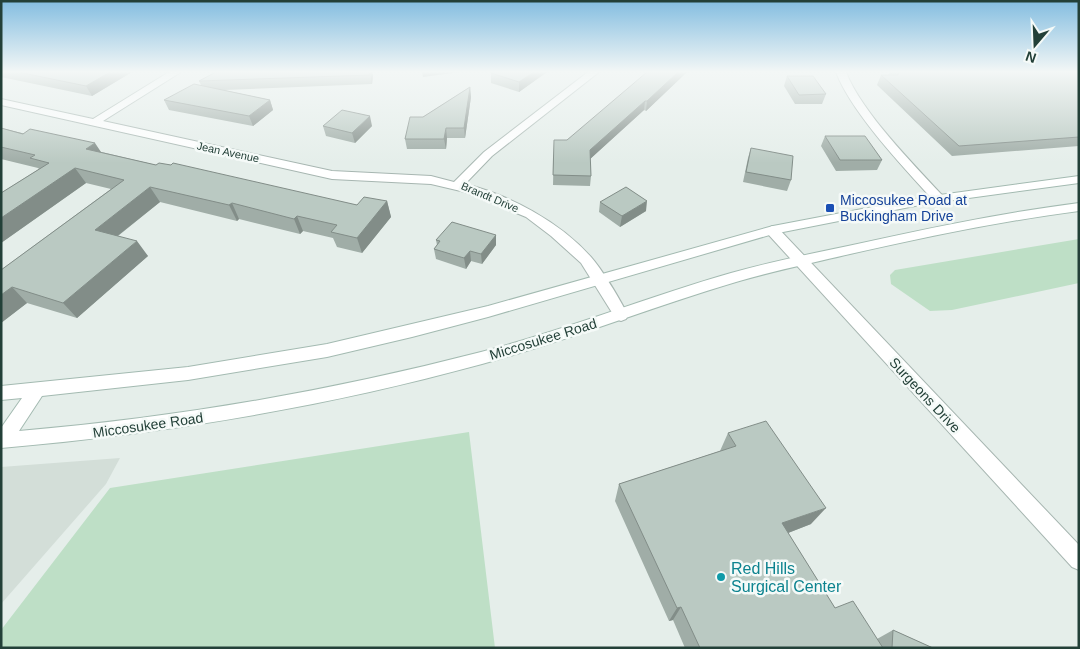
<svg xmlns="http://www.w3.org/2000/svg" width="1080" height="649" font-family="Arial,sans-serif">
<style>
.built{fill:#d3ded8}
.green{fill:#bedfc6}
.lines{fill:none;stroke-linecap:round;stroke-linejoin:round}
.street-casing{stroke:#a7b6b1;stroke-width:2}
.secondary-casing{stroke:#a3bab1;stroke-width:2}
.street{fill:#fff;fill-rule:evenodd}
.secondary{fill:#fff;fill-rule:evenodd}
.wall{fill:#a0ada7}
.shaded-wall{fill:#828d88}
.building{fill:#bac9c2;stroke:#828d88}
.transit-dot{fill:#1a4fb4;stroke:#f5faf8;stroke-width:2}
.culture-dot{fill:#0f9aa8;stroke:#f5faf8;stroke-width:2}
.labels{text-anchor:middle;dominant-baseline:central;stroke-width:5;stroke-linejoin:round;paint-order:stroke}
.far-street-label{font-size:11px;fill:#234038;stroke:#f5faf8}
.transit-label{font-size:14px;fill:#164399;stroke:#f5faf8;text-anchor:start}
.street-label{font-size:14px;fill:#234038;stroke:#f5faf8}
.near-culture-label{font-size:16px;fill:#0d838f;stroke:#f5faf8;text-anchor:start}
</style>
<rect width="100%" height="100%" fill="#e5eeea"/>
<path class="built" d="M120,458L106,484L1,604V467Z"/>
<path class="green" d="M1079,239V283L952,310L930,311L891,284L890,275L895,270Z
M469,432L495,648H1V630L110,488Z"/>
<g class="lines">
<defs>
<path id="street" d="M169,72H181L103,121L332,171L431,176L454,182L484,152L588,72H599L492,156L465,184C510,195 560,222 591,257C603,271 619,298 628,315L626,319L621,321L616,319L581,263L551,236L526,217L465,192L431,184L332,179L1,105V99L93,119Z
M836,72H846C861,111 913,164 942,195L944,198L942,201H934C904,168 851,112 836,72Z
M772,226L777,227L1079,545V570L1072,567L767,233L766,230Z"/>
<path id="secondary" d="M1079,176V183L925,204L773,234L488,317L412,337L327,357L188,380L42,396L19,431C175,418 330,391 481,352C566,330 647,297 731,273C770,262 809,254 848,246C925,229 1001,213 1079,203V211C1001,221 926,237 850,254C812,263 773,271 736,282C651,307 568,341 482,364C325,407 164,434 1,448V428L22,398L1,400V386L188,367L327,344L488,306L773,226L925,197Z"/>
</defs>
<use href="#street" class="street-casing"/>
<use href="#secondary" class="secondary-casing"/>
<use href="#street" class="street"/>
<use href="#secondary" class="secondary"/>
</g>
<path class="wall" d="M1,72H132L92,96L1,77Z
M370,72H372L373,75L372,84L224,90L270,100L273,110L253,126L169,110L164,100L201,85L199,81Z
M493,72H547L519,92L491,83V73Z
M687,72L646,111L644,110L590,159L591,176L590,186L553,185L554,140H567Z
M890,72H1079V146L952,156L877,85L881,75H888Z
M787,76L826,94L822,104H795L784,86Z
M470,87L471,97L465,138H447L446,149H407L405,139L423,117Z
M323,126H372L355,143L326,136Z
M1,128L156,165L357,205L387,201L391,217L362,253L337,247L333,238L303,231L300,234L239,219L237,221L160,202L118,236L148,256L77,318L27,303L1,323V270L111,189L86,183L1,243V193L39,169L38,168L1,159Z
M825,136L882,160L877,170L836,171L821,146Z
M751,148L791,180L787,191L743,182L748,158Z
M600,202L646,211L620,227L599,212Z
M496,235V245L482,264L471,261L466,269L436,259L434,249L437,245L436,240Z
M728,433L811,524L788,533L835,608L877,639L893,630L933,648H685L673,620L669,621L615,501L619,484L720,451Z"/>
<path class="shaded-wall" d="M110,72H132L92,96L86,86Z
M370,72H372L373,75L372,84Z
M422,72H460L423,77Z
M534,72H547L519,92V82Z
M678,72H687L646,111L647,101Z
M470,87L471,97L465,138L464,128Z
M270,100L273,110L253,126L249,116Z
M645,101L644,110L589,160L590,150Z
M370,116L372,126L355,143L352,133Z
M446,128L447,138L446,149L444,139Z
M95,143L105,158L86,149Z
M75,168L86,183L1,243V218Z
M150,187L160,202L106,245L95,230Z
M387,201L391,217L362,253L357,238Z
M647,201L646,211L620,227L622,216Z
M232,203L239,219L237,221L229,205Z
M297,216L303,231L300,234L294,219Z
M496,235V245L482,264L481,254Z
M137,241L148,256L77,318L63,303Z
M470,251L471,261L466,269L464,258Z
M12,287L27,303L1,323V295Z
M826,508L811,524L770,540L782,523Z
M681,607L673,620L669,621L677,608Z"/>
<path class="building" d="M18,72H110L86,86Z
M216,72H370V75L199,81Z
M493,72H534L519,82L491,73Z
M647,72H678L647,101H645L590,150L591,176L553,175L554,140H567Z
M899,72H1079V137L959,146L881,75H898Z
M787,76H813L826,94L799,95Z
M194,84L270,100L249,116L164,100Z
M470,87L464,128H446L444,139H405L410,117H423Z
M342,110L370,116L352,133L323,126Z
M1,128L23,134L30,129L95,143L86,149L156,165L159,163L171,165L173,163L357,205L364,197L387,201L357,238L331,232L337,225L297,216L294,219L232,203L229,205L150,187L95,230L137,241L63,303L12,287L1,295V270L124,180L75,168L1,218V193L49,163L30,158L35,155L1,147Z
M825,136H865L882,160H840Z
M751,148L793,156L791,180L746,172Z
M626,187L647,201L622,216L600,202Z
M452,222L496,235L481,254L470,251L464,258L434,249L440,241L436,240Z
M766,421L826,508L782,523L835,608L853,601L883,648H700L681,607L677,608L619,484L736,446L728,433Z
M893,630L933,648H892Z"/>
<linearGradient id="sky" x2="0" y2="1"><stop stop-color="#83bde0"/><stop offset="0.44" stop-color="#f3f7f6"/><stop offset="1" stop-color="#f3f7f6" stop-opacity="0"/></linearGradient>
<rect width="1080" height="163" fill="url(#sky)"/>
<rect class="transit-dot" x="825" y="203" width="10" height="10" rx="2.5"/>
<circle class="culture-dot" cx="721" cy="577" r="5"/>
<g class="labels">
<g class="far-street-label">
<text transform="translate(228 152) rotate(12)">Jean Avenue</text>
<text transform="translate(490 197) rotate(23)">Brandt Drive</text>
</g>
<g class="transit-label">
<text x="840" y="200">Miccosukee Road at<tspan x="840" dy="16">Buckingham Drive</tspan></text>
</g>
<g class="street-label">
<text transform="translate(543 339) rotate(-17)">Miccosukee Road</text>
<text transform="translate(925 395) rotate(47)">Surgeons Drive</text>
<text transform="translate(148 425) rotate(-8)">Miccosukee Road</text>
</g>
<g class="near-culture-label">
<text x="731" y="568">Red Hills<tspan x="731" dy="18">Surgical Center</tspan></text>
</g>
</g>
<rect width="1080" height="649" fill="none" stroke="#234038" stroke-width="5"/>
<g transform="translate(1035 45) rotate(199)" stroke="#f5faf8" stroke-width="4" paint-order="stroke">
<path d="M0-4L9 19L0 12L-9 19Z" fill="#234038"/>
<text y="-8" font-size="14" font-weight="bold" text-anchor="middle" fill="#234038">N</text>
</g>
</svg>
